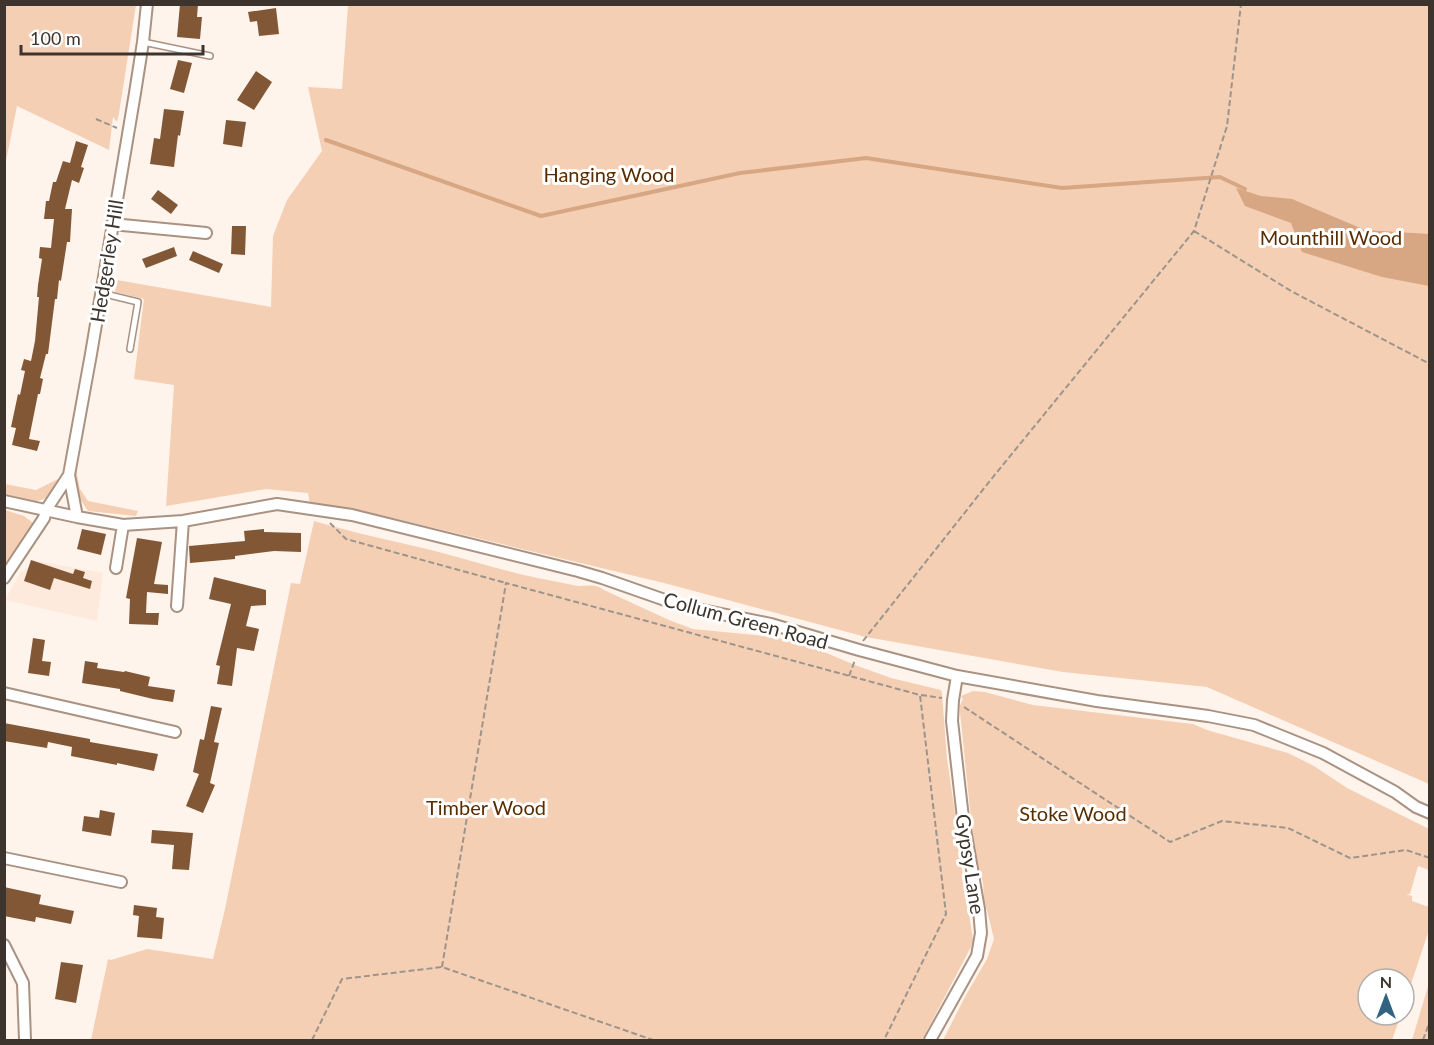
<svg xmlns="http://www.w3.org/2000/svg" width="1434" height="1045" font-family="Lato,sans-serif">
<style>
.built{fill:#fdeadc}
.green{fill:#f4cfb4}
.water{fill:#d7a784}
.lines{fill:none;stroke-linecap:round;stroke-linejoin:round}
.stream{stroke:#d7a784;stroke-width:4}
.building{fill:#825736}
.service-casing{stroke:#a99282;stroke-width:8}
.minor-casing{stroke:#a99282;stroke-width:14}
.path{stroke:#9d948c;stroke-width:2;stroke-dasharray:6 3;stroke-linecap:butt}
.service{stroke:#fff;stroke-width:5}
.minor{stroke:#fff;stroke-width:10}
.labels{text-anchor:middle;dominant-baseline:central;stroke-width:6;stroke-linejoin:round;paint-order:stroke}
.park-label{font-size:20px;fill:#592d00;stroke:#fff}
.street-label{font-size:20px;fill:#3d342d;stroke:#fff}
</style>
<rect width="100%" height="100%" fill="#fef4ec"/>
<path class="built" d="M33,560L103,573L97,621L5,600L20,573L30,566Z"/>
<path class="green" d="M5,4L136,5L119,113L117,122L113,117L109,150L17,106L5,166Z
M348,5H1429V784L1207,687L1063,672L866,637L664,583L355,509L310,504L308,493L266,489L166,506L174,385L134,379L144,299L115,292L117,280L271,307L273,236L287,200L322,151L308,87L342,89Z
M76,470L80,489L88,501L138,511L136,516L88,511L76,493Z
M58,479L47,498L34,502L5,496V484L36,490Z
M5,510L24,516L33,523L5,566Z
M314,521C354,533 394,541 435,551C467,559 500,570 533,577C546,580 560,582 573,585C585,588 593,582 604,590L669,620L693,629L755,635L784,639L824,652L855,665L891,678L941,690L942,693L947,759L957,826L959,850L973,940L971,947L922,1040H91L108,959L111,960L147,949L213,959L225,909L291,583L300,584Z
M973,691L985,692L1033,705L1193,724L1207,730L1288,753L1314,766L1347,788L1429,829V870L1418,866L1410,894H1406L1412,896V901L1429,907L1430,927L1404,1005V979H1368V1015H1401L1392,1040H943L966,995L987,959L994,939L984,898L983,882L975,858L960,712V705L963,699L961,696Z
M1429,983V1040H1412Z"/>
<path class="water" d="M1236,188L1261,196L1292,199L1365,230L1429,234V286L1382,277L1302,252L1291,223L1245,206Z"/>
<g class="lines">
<path class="stream" d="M326,140L541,216L740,173L866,158L1062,188L1220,177L1245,189"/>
</g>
<path class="building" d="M180,4H198L197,17H202L200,39L177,37Z
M276,8L279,34L259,36L257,21L250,22L248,12Z
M178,60L192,63L184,93L170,89Z
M256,71L272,82L254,110L237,100Z
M164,109L184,111L180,136L178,135L174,167L150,164L154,138L160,139Z
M226,120L246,122L242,147L223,144Z
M76,141L88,145L81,167L84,168L79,183L72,180L65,209H72L70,242H67L61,281L59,280L57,299H55L48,354H46L40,378L43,379L40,394H38L29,439L40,441L37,451L12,445L16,428L11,427L18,394L20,395L25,371L21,370L24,359L31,361L35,341L39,297H37L38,285L42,259L39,258L40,247L51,248L54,219H44L46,201H49L53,182H56L63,161L70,163Z
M158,190L178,205L171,214L151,199Z
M232,226H246L245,255L231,254Z
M174,247L177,256L146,268L142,259Z
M193,251L223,264L219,273L189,260Z
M82,529L106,534L101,555L77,549Z
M264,529V532L301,533V552L274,551L235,556V559L190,563L189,546L245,541L244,531Z
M137,538L162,542L154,584L168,585V594L147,592L146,613H159L158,625L129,624L130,599L126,598Z
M31,560L73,574L75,569L85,572L83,578L92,581L90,589L54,578L50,590L24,581Z
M214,577L266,590V605L251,606L246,626L259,629L254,651L237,648L232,686L217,684L220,666L216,665L231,604L209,599Z
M33,638L45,640L42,661L51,662L49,676L28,673Z
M85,661L98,663L97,668L124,672L125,671L150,677L148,686L175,690L173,702L153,699L120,691V689L82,683Z
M211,706L222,708L214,742L219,743L210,783L215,785L203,813L186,806L199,774L193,772L200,739L204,740Z
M4,723L90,739V742L158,754L154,771L117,763V765L71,756L72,747L48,742L47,748L4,741Z
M100,810L115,813L111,836L82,831L84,816L99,818Z
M152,830L193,833L189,870L172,869L174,845L151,843Z
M4,887L41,895L39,904L74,911L71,924L36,917L35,922L4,916Z
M134,905L157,908L156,917L164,918L162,939L137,937L139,916L133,915Z
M61,962L83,965L76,1003L55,999Z"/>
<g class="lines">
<defs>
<path id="service" d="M143,42L210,56
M101,293L138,302L130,349"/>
<path id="minor" d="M112,224L206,233
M69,475L77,517
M4,501L77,517L123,525L183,521L277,504L352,515L578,571L602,578L682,606L771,624L859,650L957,676L1097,701L1208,716L1254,725L1323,753L1395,792L1416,807L1430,813
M116,568L123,525
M4,578L44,518L46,510L69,475L91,354L135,93L143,42L147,4
M177,606L183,521
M4,693L175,732
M4,858L121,882
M4,945L23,983L25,1040
M930,1040L977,956L981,933L979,909L963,818L952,721L953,700L957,676"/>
</defs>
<use href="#service" class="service-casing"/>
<use href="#minor" class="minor-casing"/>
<path class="path" d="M96,119L117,128
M1194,231L1291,291L1430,364
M330,523L346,539L506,583
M863,641L993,477L1194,231L1227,126L1241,4
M849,676L855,660
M921,695L942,698
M964,707L1170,842L1222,821L1288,828L1350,858L1406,850L1430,858
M442,967L506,583L920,695L946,914L884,1040
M312,1040L342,979L442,967L653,1040
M1423,1040L1430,1021"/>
<use href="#service" class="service"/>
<use href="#minor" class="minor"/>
</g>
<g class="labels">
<g class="park-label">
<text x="609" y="174">Hanging Wood</text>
<text x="1331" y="237">Mounthill Wood</text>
<text x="486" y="807">Timber Wood</text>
<text x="1073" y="813">Stoke Wood</text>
</g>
<g class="street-label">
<text transform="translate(106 261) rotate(-81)">Hedgerley Hill</text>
<text transform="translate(746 620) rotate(15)">Collum Green Road</text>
<text transform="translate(971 864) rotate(81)">Gypsy Lane</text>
</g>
</g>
<rect width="1434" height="1045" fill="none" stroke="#3d342d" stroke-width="12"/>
<g transform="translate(1386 997)"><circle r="28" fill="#ffffff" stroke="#b1aeab" stroke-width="1.5"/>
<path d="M0-4.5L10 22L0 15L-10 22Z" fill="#316280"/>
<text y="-9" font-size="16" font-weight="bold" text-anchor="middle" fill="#3d342d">N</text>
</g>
<path d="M21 45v9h182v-9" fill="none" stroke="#3d342d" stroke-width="3"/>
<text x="30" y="45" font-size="18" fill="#3d342d" stroke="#ffffff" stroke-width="4.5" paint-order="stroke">100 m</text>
</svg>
